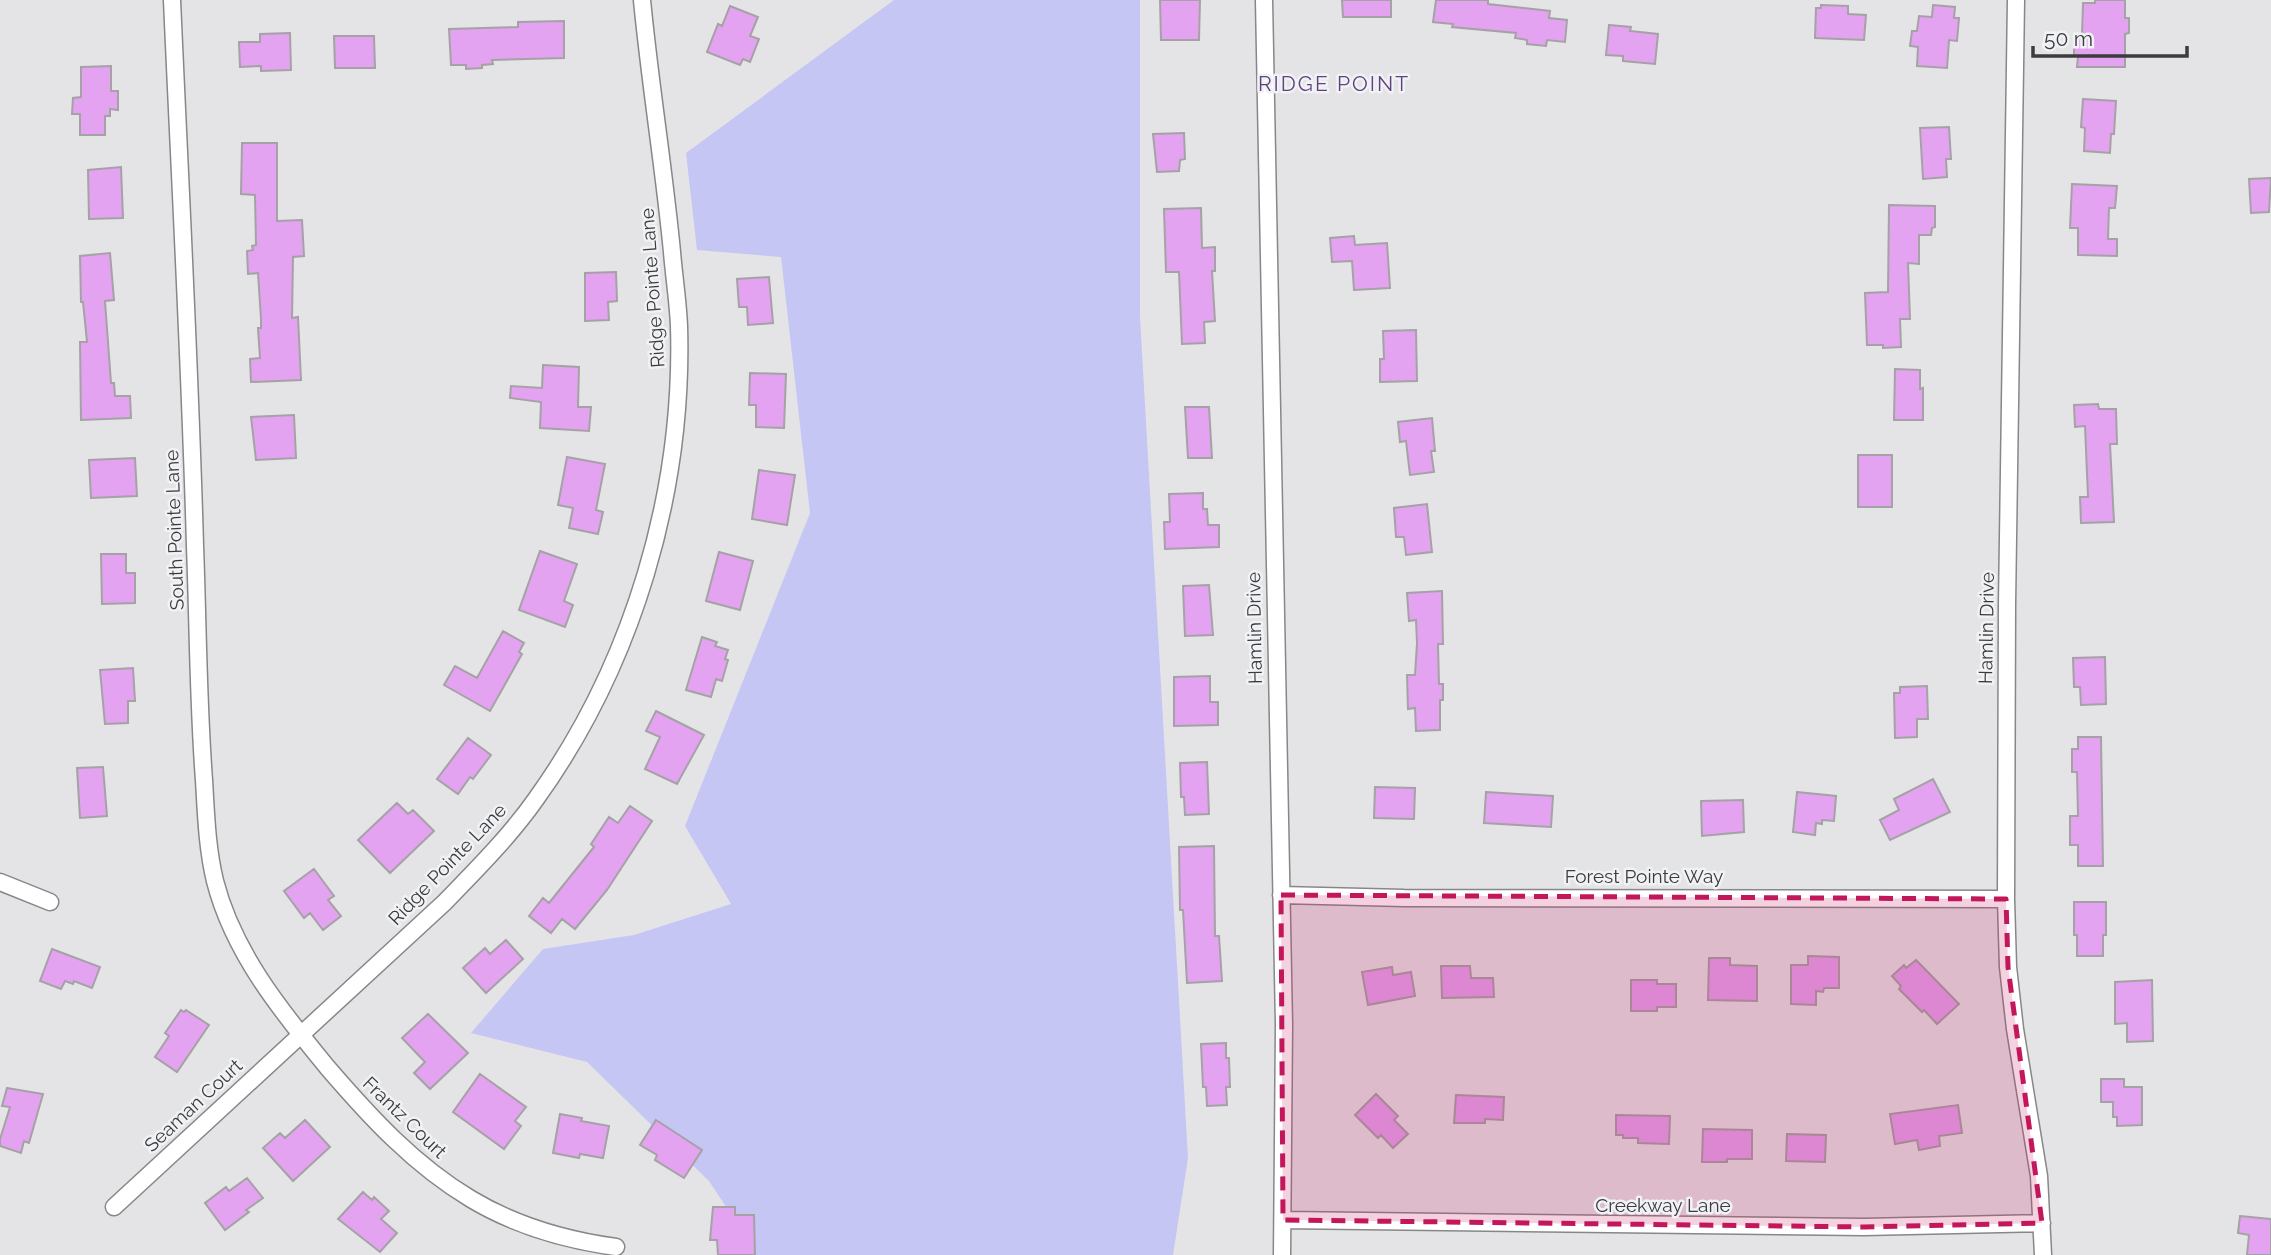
<svg xmlns="http://www.w3.org/2000/svg" width="2271" height="1255" font-family="Raleway,sans-serif">
<style>
.green{fill:#c5c6f3}
.building{fill:#e4a3f0;stroke:#a4a2a5;stroke-width:2}
.lines{fill:none;stroke-linecap:round;stroke-linejoin:round}
.street-casing{stroke:#87878a;stroke-width:19}
.street{stroke:#fff;stroke-width:16}
.marked{fill:#c2185b;fill-opacity:0.2;stroke:#c2185b;stroke-width:5;stroke-dasharray:14 9;stroke-linejoin:round}
.labels{text-anchor:middle;dominant-baseline:central;stroke-width:5;stroke-linejoin:round;paint-order:stroke}
.street-label{font-size:19px;fill:#3c3c3d;stroke:#f1f2f5}
.neighbourhood-label{font-size:21px;letter-spacing:2px;fill:#60427e;stroke:#f1f2f5}
</style>
<rect width="100%" height="100%" fill="#e4e4e7"/>
<path class="green" d="M894,0H1140V317L1188,1158L1173,1255H740L744,1234L709,1181L587,1062L471,1033L543,949L634,935L731,904L685,826L810,513L781,257L697,250L686,153Z"/>
<path class="building" d="M1160,0H1200L1199,40H1161Z
M1342,0H1391V17H1343Z
M1436,0H1488V4L1550,11L1549,18L1567,20L1565,42L1547,40L1546,46L1527,44V40L1515,38L1516,33L1452,27L1453,24L1433,22Z
M2095,0H2125V18H2129V33L2125,34V67H2077L2078,56H2074V35H2082L2083,3H2095Z
M1821,5L1848,6V14L1866,15L1864,40L1815,38L1816,8H1821Z
M1933,5L1955,7L1954,18H1959L1957,41L1949,40L1947,68L1917,66L1918,47L1910,46L1912,31H1917L1919,16L1932,17Z
M730,6L758,17L750,36L759,39L750,62L743,59L740,65L707,52L718,24L722,26Z
M564,21V58L492,60L493,64L482,65V68L466,69V65H451L449,29L518,27V22Z
M1609,25L1631,27L1630,31L1658,34L1655,64L1623,61V56L1606,55Z
M290,33L291,70L261,71V66L240,67L239,42H260V34Z
M334,36H374L375,68H335Z
M111,66V91H118V110L110,109V116H105V135H80V114H72L73,98L81,97V67Z
M2083,99L2116,101L2114,134H2111L2110,153L2084,151L2085,128L2081,127Z
M1949,127L1951,159H1946L1947,177L1923,179L1920,128Z
M1184,133L1185,159L1180,160L1179,171L1157,172L1153,134Z
M242,143H277V221L302,220L304,256L293,257L292,318L298,317L301,380L251,382L250,359L260,358L258,328H261V319L258,273L248,274L247,251L253,250L252,246L256,245L255,195L241,194Z
M121,167L123,218L89,219L88,170Z
M2271,178L2269,212L2251,213L2249,179Z
M2072,184L2117,186L2115,208H2109L2108,239H2117V256L2078,255V228H2070Z
M1889,205L1935,206V227L1932,228L1931,235H1919V264L1908,263L1910,319H1900L1901,347L1883,348V345H1867L1865,293L1888,292Z
M1201,208L1202,248L1215,247V271H1212L1215,321L1204,322L1205,343L1182,344L1179,272H1166L1164,209Z
M1354,236L1355,245L1387,243L1390,288L1354,290L1352,261L1332,262L1330,238Z
M110,253L114,300L105,301L111,383H114L115,396H130L131,418L81,420L80,342H87L83,302H81L80,256Z
M616,272L617,301L608,302L609,320L585,321V273Z
M769,277L773,323L748,325L747,307H739L737,279Z
M1416,330L1417,381L1380,382V359H1384L1383,331Z
M543,365L579,367L578,407H591L589,431L540,428L541,402L510,398L511,386L542,388Z
M1895,369L1920,370V389L1923,388V420H1894Z
M750,373L786,374L784,428L756,427V405H749Z
M2098,404L2099,409H2116L2117,444H2110L2114,522L2081,523L2080,497H2088L2085,426L2075,427L2074,405Z
M1185,407H1209L1212,458H1188Z
M294,415L296,458L256,460L251,417Z
M1432,418L1435,451H1431L1434,472L1410,475L1406,441L1400,442L1398,422Z
M1858,455H1892V507H1858Z
M567,457L605,464L596,510L603,512L598,534L569,528L573,508L558,505Z
M135,458L137,496L91,498L89,460Z
M759,470L795,475L787,525L752,519Z
M1203,493V509H1207L1208,525H1219V547L1165,549L1164,522H1170L1169,494Z
M1427,504L1432,552L1406,555L1404,537H1396L1394,508Z
M540,551L577,564L564,601L573,605L565,627L519,610Z
M719,552L753,561L740,610L706,601Z
M101,554H126V573H135V603L102,604Z
M1209,585L1213,635L1185,636L1183,586Z
M1442,591L1443,644H1438L1439,684H1443V700H1440V730L1416,731L1415,708L1408,709L1407,675H1415L1417,643L1416,620L1409,621L1407,593Z
M503,631L524,643L519,652L522,654L490,711L444,685L455,666L477,678Z
M702,637L717,642L715,646L728,650L725,659L728,660L722,681L716,679L711,697L686,690Z
M2105,657L2106,704L2081,705L2080,687H2074L2073,658Z
M133,668L135,701H128V723L105,724L100,670Z
M1210,676V702H1218V725L1174,726V677Z
M1927,686L1928,719H1917V737L1895,738L1894,693H1900V687Z
M656,711L704,735L677,784L645,769L660,737L646,731Z
M2078,737H2101L2103,866H2078V845H2070V816H2078L2077,772H2072V749H2078Z
M468,738L491,755L473,779L470,777L458,794L437,779Z
M1207,762L1209,814L1185,815L1184,797H1181L1180,763Z
M103,767L107,816L80,818L77,768Z
M1933,779L1950,812L1890,840L1880,820L1899,810L1894,799Z
M1375,787L1415,788L1414,819L1374,818Z
M1486,792L1553,796L1551,827L1484,823Z
M1797,792L1836,796L1834,821L1822,820V824L1816,823L1815,835L1793,832Z
M1743,800L1744,832L1702,836L1701,801Z
M397,803L408,814L413,810L434,831L390,873L358,840Z
M630,806L652,821L607,890L575,929L562,919L551,933L529,916L543,898L549,903L594,847L591,844L609,817L618,823Z
M1214,846L1215,936H1219L1222,981L1187,983L1183,910H1180L1179,847Z
M314,869L334,896L328,900L341,916L323,930L310,913L304,918L284,891Z
M2074,902H2106V935H2103V956H2077V935H2074Z
M506,940L523,959L486,993L463,968L485,948L490,954Z
M52,949L100,967L92,988L74,981L73,984L65,981L61,989L40,981Z
M1808,956L1839,957V988H1824L1823,992L1816,991V1005L1791,1004V965H1808Z
M1709,958H1730V965L1757,966V1001L1708,1000Z
M1916,960L1959,1004L1937,1024L1924,1010L1922,1012L1899,989L1901,986L1892,976L1904,965L1906,968Z
M1441,966H1470L1471,978H1493L1494,997L1442,998Z
M1392,967L1393,975L1411,972L1415,996L1368,1005L1362,972Z
M1631,980H1657V984H1676V1007H1657V1011H1631Z
M2152,980L2153,1041L2127,1042V1023L2115,1024V982Z
M181,1010L184,1012L186,1010L209,1025L177,1072L155,1057L169,1036L165,1033Z
M428,1014L468,1053L430,1089L414,1073L425,1062L402,1038Z
M1226,1043V1058H1229L1230,1087H1226L1227,1105L1207,1106L1206,1087H1203L1201,1044Z
M480,1074L526,1107L515,1121L521,1126L504,1149L453,1112Z
M2101,1079H2124V1087H2142V1125L2117,1126V1117H2113V1102H2101Z
M7,1088L43,1094L29,1143L24,1141L21,1153L0,1146V1139L10,1107L2,1106Z
M1376,1094L1398,1116L1394,1120L1408,1134L1393,1148L1381,1135L1378,1138L1355,1115Z
M1456,1095L1504,1097L1503,1120L1485,1119V1123H1454Z
M1958,1105L1962,1133L1939,1136L1940,1146L1919,1150L1917,1140L1895,1144L1890,1114Z
M560,1114L582,1118L581,1121L609,1126L603,1158L580,1154L579,1158L553,1153Z
M1616,1115L1670,1116L1669,1144L1638,1143V1138H1623V1135H1616Z
M305,1120L330,1147L293,1181L263,1148L280,1133L285,1138Z
M656,1120L702,1150L684,1178L655,1160L657,1155L640,1145Z
M1703,1129L1752,1130V1159H1727V1162H1702Z
M1787,1134L1826,1135L1825,1162L1786,1161Z
M247,1178L263,1198L246,1210L249,1212L225,1230L205,1203L226,1187L229,1191Z
M363,1192L372,1200L374,1197L389,1211L381,1219L397,1233L380,1252L338,1219Z
M713,1207H735V1215H754L755,1255H718L717,1240H710Z
M2240,1216L2271,1219V1255H2247L2249,1235L2238,1233Z"/>
<g class="lines">
<defs>
<path id="street" d="M172,0C180,182 190,364 195,546C198,624 198,702 204,780C206,814 207,848 215,881C233,952 281,1011 327,1067C370,1117 414,1165 471,1199C516,1226 565,1240 616,1247
M1264,0L1284,1025L1282,1255
M2016,0L2007,605L2006,899L2008,967L2015,1029L2039,1176L2043,1255
M0,882L50,902
M1281,895L1404,898L2006,899
M114,1207L445,902C477,869 510,836 536,799C633,664 684,492 679,326C678,301 674,277 672,252C664,168 650,84 642,0
M1283,1220L1864,1227L2042,1223"/>
</defs>
<use href="#street" class="street-casing"/>
<use href="#street" class="street"/>
</g>
<path class="marked" d="M1281,895L2006,899L2008,967L2042,1223L1864,1227L1283,1220Z"/>
<g class="labels">
<g class="street-label">
<text transform="translate(652 288) rotate(-94)">Ridge Pointe Lane</text>
<text transform="translate(174 530) rotate(-92)">South Pointe Lane</text>
<text transform="translate(1254 628) rotate(-91)">Hamlin Drive</text>
<text transform="translate(1986 628) rotate(-89)">Hamlin Drive</text>
<text transform="translate(447 864) rotate(-46)">Ridge Pointe Lane</text>
<text x="1644" y="876">Forest Pointe Way</text>
<text transform="translate(193 1105) rotate(-43)">Seaman Court</text>
<text transform="translate(405 1117) rotate(44)">Frantz Court</text>
<text x="1663" y="1205">Creekway Lane</text>
</g>
<g class="neighbourhood-label">
<text x="1334" y="83">RIDGE POINT</text>
</g>
</g>
<path d="M2033 46v10h154v-10" fill="none" stroke="#3c3c3d" stroke-width="3.5"/>
<text x="2044" y="46" font-size="21" fill="#3c3c3d" stroke="#f1f2f5" stroke-width="5" paint-order="stroke">50 m</text>
</svg>
